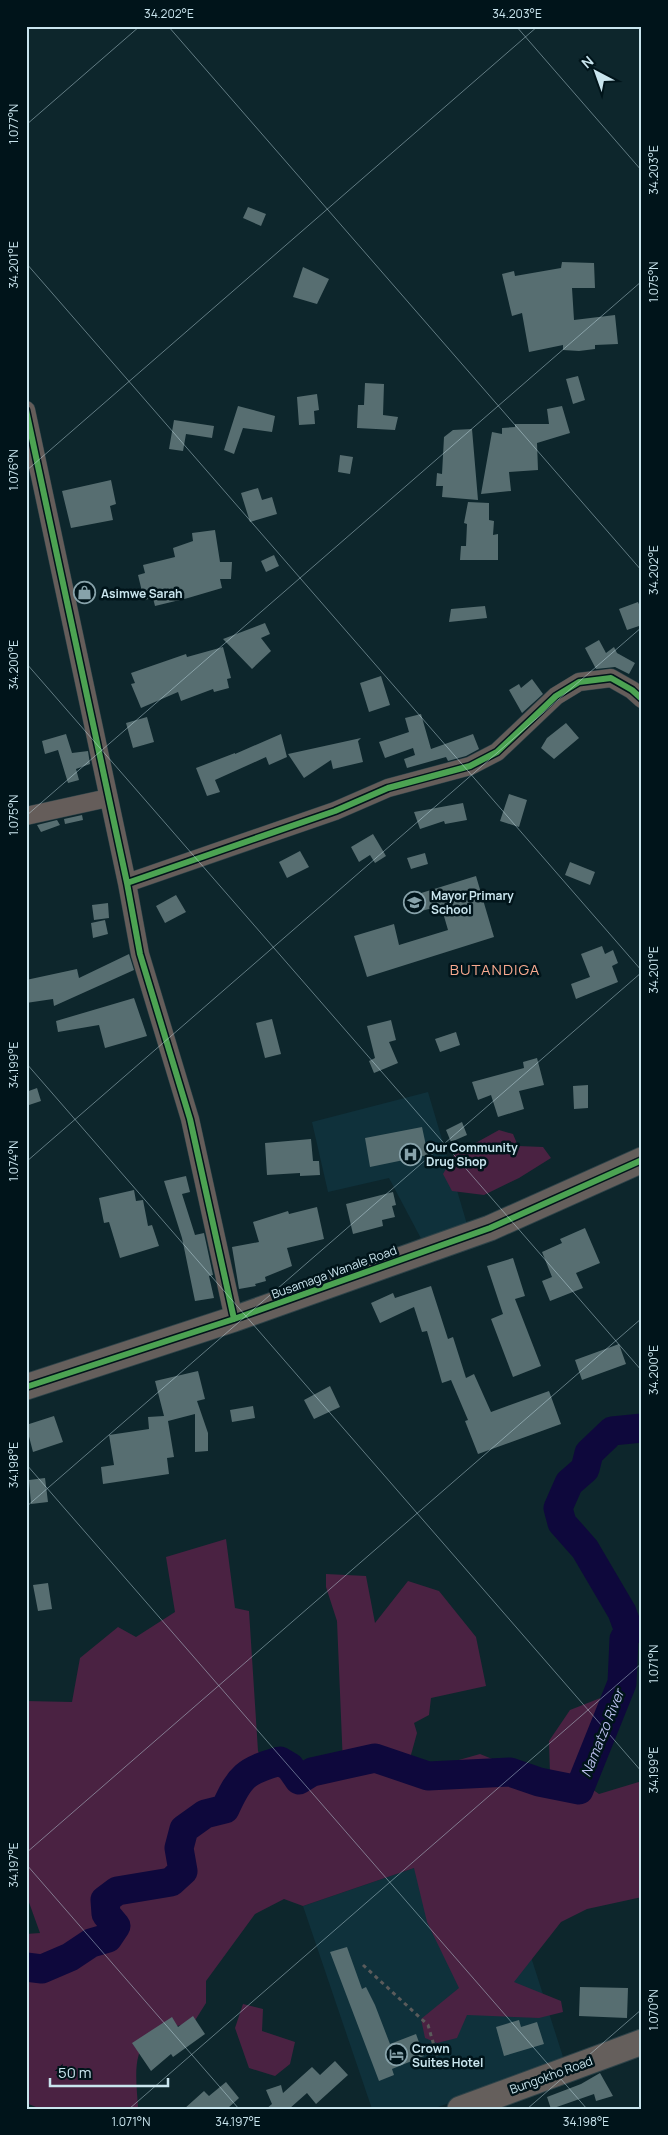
<svg xmlns="http://www.w3.org/2000/svg" width="668" height="2135" font-family="Manrope,sans-serif">
<style>
.built{fill:#0f313b}
.green{fill:#4a2242}
.lines{fill:none;stroke-linecap:round;stroke-linejoin:round}
.river{stroke:#0e083c;stroke-width:29}
.building{fill:#576e71}
.street-casing{stroke:#2e4349;stroke-width:19}
.secondary-casing{stroke:#2e4349;stroke-width:27}
.path{stroke:#5a5b5b;stroke-width:3;stroke-dasharray:4 4;stroke-linecap:butt}
.street{stroke:#655d5a;stroke-width:18}
.secondary{stroke:#655f5c;stroke-width:25}
.cycleway-casing{stroke:#00141a;stroke-width:9}
.cycleway{stroke:#4ca352;stroke-width:6}
.ticks{fill:none;stroke:#c9e5ee;stroke-width:1;stroke-opacity:0.45}
.labels{text-anchor:middle;dominant-baseline:central;stroke-width:5;stroke-linejoin:round;paint-order:stroke}
.poi-label{font-size:12px;font-weight:bold;fill:#c9e5ee;stroke:#00141a;text-anchor:start}
.street-label{font-size:12px;fill:#c9e5ee;stroke:#00141a}
.water-label{font-size:14px;font-style:italic;fill:#babfec;stroke:#00141a}
.quarter-label{font-size:15px;letter-spacing:1px;fill:#f8aa90;stroke:#00141a}
.neatline{fill:none;stroke:#c9e5ee;stroke-width:2}
.ticks-label{font-size:12px;text-anchor:middle;fill:#c9e5ee}
</style>
<rect width="100%" height="100%" fill="#0d262c"/>
<path class="built" d="M428,1092L469,1231L425,1246L389,1178L328,1192L312,1122Z
M414,1868L520,1910L532,1960L565,2063L432,2109H372L303,1906Z"/>
<path class="green" d="M499,1130L513,1134L518,1146L543,1147L551,1158L519,1178L484,1195L452,1191L443,1174L454,1155Z
M226,1539L235,1608L249,1611L258,1751L265,1765L280,1761L299,1772L343,1765L337,1621L326,1587V1574L366,1576L375,1623L408,1581L439,1591L476,1637L486,1686L431,1698L429,1715L414,1723L417,1733L409,1762L441,1765L480,1754L517,1769L550,1774L549,1741L570,1710L603,1697L613,1737L589,1787L599,1794L642,1781V1897L587,1909L561,1922L514,1982L561,2001L563,2012L539,2018L467,2015L457,2038L437,2043L425,2038L421,2019L459,1988L427,1922L414,1868L303,1906L284,1899L255,1914L206,1981V2003L194,2022C180,2026 160,2028 149,2038C131,2053 137,2086 138,2107L135,2109H41L26,2103V1934L40,1933L26,1894V1701L72,1702L80,1658L118,1627L136,1637L175,1612L166,1557Z
M243,2004L263,2009L262,2031L295,2042L290,2064L275,2076L249,2068L235,2028Z"/>
<g class="lines">
<path class="river" d="M26,1967L42,1969L70,1957L91,1943L108,1938L116,1926L106,1914L105,1900L117,1891L171,1882L183,1871L179,1848L184,1829L205,1814L225,1809C240,1776 245,1771 280,1761L290,1767L299,1780L312,1772L375,1758L428,1776L510,1772L539,1782L579,1790L622,1683L624,1639L629,1631L622,1612L585,1549L562,1523L558,1508L569,1483L585,1469L589,1453L612,1431L642,1428"/>
</g>
<path class="building" d="M248,207L266,214L261,226L243,218Z
M562,262L594,263L595,288H572L574,320L615,315L618,344L595,345V349L579,351L563,350V345L529,352L522,313L512,316L502,274L514,271L515,276L561,268Z
M303,267L329,279L317,304L293,297Z
M578,376L585,400L573,404L566,379Z
M365,383L384,384L383,415L398,417L395,430L357,428L358,405H364Z
M317,394L319,410L314,411L315,424L299,425L297,397Z
M238,406L275,416L272,432L243,428L234,454L224,450Z
M562,406L570,433L537,443L538,470L509,472L511,491L481,494L492,432L502,434V428L515,427V424H549L547,409Z
M174,420L214,426L212,438L186,434L183,451L169,449Z
M472,429L478,500L442,497L443,486H436L437,473L442,474L444,437L453,430Z
M340,455L353,457L350,474L338,472Z
M111,480L116,504L110,506L113,520L71,528L62,491Z
M258,488L262,500L272,497L277,514L250,522L241,493Z
M468,502L489,503V520L494,521L493,535L498,534V560H460L461,546H466L467,524L464,523Z
M215,530L220,562H232L231,579H220L222,588L188,598L155,606L153,598L144,600L138,575L145,573L143,565L175,557L173,548L193,541L192,533Z
M274,555L279,566L266,572L261,561Z
M638,602L642,611V625L627,630L619,609Z
M485,606L487,618L449,622L451,609Z
M265,623L270,634L261,638L271,651L252,669L223,639Z
M599,640L606,653L614,647L617,653L635,663L629,674L615,667L596,669L585,648Z
M223,647L231,678L227,679L229,688L214,692L213,689L181,701L178,692L141,708L131,684L135,683L131,673L186,654L187,657Z
M381,676L390,705L369,712L360,683Z
M532,679L543,694L522,713L509,690L519,684L521,688Z
M421,714L431,749L473,734L479,749L466,756L448,761L446,757L407,768L404,759L415,755L413,748L385,758L379,742L409,732L405,718Z
M147,717L154,742L133,748L126,723Z
M566,723L579,738L554,759L541,748L547,738Z
M66,734L72,753L88,751L90,764L76,769L79,780L68,783L58,750L45,754L42,741Z
M281,734L287,757L269,765L266,757L215,780L220,792L207,796L196,768L235,753V754Z
M361,738L358,741L363,762L333,769L331,760L304,778L288,754Z
M509,794L527,800L519,827L500,821Z
M463,803L467,820L445,824L444,821L420,829L414,812Z
M82,815L83,820L65,824L64,819Z
M57,820L60,825L41,832L37,825Z
M373,834L386,856L375,863L370,855L359,862L351,847Z
M300,851L309,867L287,878L279,862Z
M425,853L428,864L411,869L407,858Z
M570,862L595,872L590,885L565,875Z
M476,876L494,937L367,977L354,936L394,924L399,945L448,930L441,906L421,911L418,894Z
M176,895L186,912L165,923L156,906Z
M108,903L109,918L94,920L92,905Z
M105,920L108,934L93,938L91,923Z
M602,946L605,954L613,950L618,963L612,966L618,982L576,999L571,984L590,977L581,954Z
M129,954L134,970L54,1006L53,999L26,1003V980L77,969L79,978Z
M134,998L147,1036L105,1048L99,1025L58,1032L56,1021Z
M272,1019L281,1054L265,1058L256,1023Z
M391,1020L396,1040L389,1042L398,1063L374,1073L369,1061L375,1058L367,1026Z
M456,1032L460,1045L440,1052L435,1039Z
M537,1058L544,1085L519,1091L524,1109L498,1117L491,1095L478,1100L472,1082L524,1068L523,1062Z
M588,1085V1108L574,1109L573,1086Z
M37,1088L41,1101L26,1106V1092Z
M462,1122L467,1135L451,1142L446,1130Z
M422,1127L428,1155L370,1167L365,1138Z
M311,1139L313,1161H319L320,1175L300,1176V1173L267,1175L265,1143Z
M186,1176L190,1192L182,1194L195,1235L204,1233L213,1275L209,1276L214,1298L195,1301L182,1238L164,1181Z
M134,1190L136,1201L143,1200L148,1226L152,1225L159,1246L120,1258L109,1222L104,1223L99,1198Z
M393,1192L396,1205L392,1206L395,1217L382,1220L383,1226L353,1234L346,1204Z
M317,1207L324,1239L287,1248L292,1266L265,1277L266,1281L255,1284L256,1286L239,1289L232,1247L259,1242L253,1222L288,1211L289,1214Z
M585,1228L600,1263L576,1273L583,1288L550,1301L542,1281L552,1277L542,1252L562,1243L560,1239Z
M513,1258L525,1296L515,1299L541,1366L513,1377L491,1319L503,1314L487,1266Z
M431,1286L448,1339L453,1337L466,1378L474,1374L491,1412L549,1391L561,1424L478,1454L465,1421L468,1420L451,1380L442,1383L427,1331L422,1332L414,1307L380,1323L371,1303L393,1293L395,1298Z
M619,1344L626,1364L582,1380L575,1360Z
M198,1371L205,1399L197,1401L208,1433V1451L195,1452V1414L168,1421L174,1457L167,1458L169,1474L103,1484L101,1467L114,1465L109,1435L149,1429L148,1417L164,1416L155,1381Z
M330,1386L340,1407L314,1419L304,1400Z
M253,1406L255,1418L232,1422L230,1410Z
M54,1416L63,1442L33,1452L26,1425Z
M45,1478L48,1502L31,1504L29,1480Z
M48,1583L52,1609L38,1611L33,1585Z
M347,1947L362,1989L366,1987L375,2005L390,2044L416,2034L424,2056L392,2069L394,2075L379,2081L330,1952Z
M580,1987L628,1988L627,2018L579,2016Z
M193,2016L205,2034L173,2057L171,2054L151,2071L132,2043L172,2017L178,2027Z
M519,2020L521,2027L537,2022L544,2044L504,2056L496,2027Z
M335,2061L348,2075L316,2104L307,2093L289,2109H266L272,2104L266,2090L281,2085L283,2093L312,2067L320,2075Z
M600,2073L613,2096L596,2101L594,2094L551,2109L547,2097L581,2084Z
M226,2082L239,2098L227,2109H184L204,2091L209,2096Z"/>
<g class="lines">
<defs>
<path id="street" d="M26,410L127,883L140,954L190,1119L234,1319
M26,816L108,798
M127,883L335,811L388,788L470,766L497,752L556,696L579,682L611,678L632,690L642,699"/>
<path id="secondary" d="M26,1387L234,1319L490,1228L642,1160
M460,2109L642,2042"/>
</defs>
<use href="#street" class="street-casing"/>
<use href="#secondary" class="secondary-casing"/>
<path class="path" d="M363,1965L428,2025L437,2056"/>
<use href="#street" class="street"/>
<use href="#secondary" class="secondary"/>
<defs>
<path id="cycleway" d="M26,410L127,883L140,954L190,1119L234,1319
M127,883L335,811L388,788L470,766L497,752L556,696L579,682L611,678L632,690L642,699
M26,1387L234,1319L490,1228L642,1160"/>
</defs>
<use href="#cycleway" class="cycleway-casing"/>
<use href="#cycleway" class="cycleway"/>
</g>
<path class="ticks" d="M168,26L642,571M516,26L642,171M26,125L140,26M26,263L642,971M26,471L538,26M26,663L642,1371M26,816L642,281M26,1063L642,1772M26,1162L642,627M26,1464L587,2109M26,1507L642,972M26,1853L642,1318M26,1864L239,2109M129,2109L642,1663M527,2109L642,2009"/>
<defs>
<symbol id="shop-ring" viewBox="-11 -11 22 22"><circle r="9.5" fill="#00141a" stroke="#87a2aa" stroke-width="1.5"/><path d="M-5-2.5h2.3a2.7 3.5 0 0 1 5.4 0H5L5.5 6h-11ZM-1.5-2.5h3a1.5 2.3 0 0 0-3 0Z" fill="#87a2aa"/></symbol>
<symbol id="school-ring" viewBox="-11 -11 22 22"><circle r="9.5" fill="#00141a" stroke="#87a2aa" stroke-width="1.5"/><path d="M0-5L7-2L0 1L-7-2ZM-4 1L0 2.5L4 1V4Q0 6-4 4Z" fill="#87a2aa"/></symbol>
<symbol id="hospital-ring" viewBox="-11 -11 22 22"><circle r="9.5" fill="#00141a" stroke="#87a2aa" stroke-width="1.5"/><path d="M-5-5h3v3.5h4V-5h3V5h-3V1.5h-4V5h-3Z" fill="#87a2aa"/></symbol>
<symbol id="hotel-ring" viewBox="-11 -11 22 22"><circle r="9.5" fill="#00141a" stroke="#87a2aa" stroke-width="1.5"/><path d="M-6-4.5h1.5V1H6V5H4.5V3h-9V5H-6ZM-4 0a1.8 1.8 0 1 1 3.6 0ZM.5 0V-2.5h3Q6-2.5 6 0Z" fill="#87a2aa"/></symbol>
</defs>
<g fill-rule="evenodd">
<use href="#shop-ring" x="72" y="580" width="25" height="25"/>
<use href="#school-ring" x="402" y="890" width="25" height="25"/>
<use href="#hospital-ring" x="398" y="1142" width="25" height="25"/>
<use href="#hotel-ring" x="384" y="2042" width="25" height="25"/>
</g>
<g class="labels">
<g class="poi-label">
<text x="101" y="593">Asimwe Sarah</text>
<text x="431" y="895">Mayor Primary<tspan x="431" dy="14">School</tspan></text>
<text x="426" y="1147">Our Community<tspan x="426" dy="14">Drug Shop</tspan></text>
<text x="412" y="2048">Crown<tspan x="412" dy="14">Suites Hotel</tspan></text>
</g>
<g class="street-label">
<text transform="translate(334 1272) rotate(-20)">Busamaga Wanale Road</text>
<text transform="translate(551 2075) rotate(-20)">Bungokho Road</text>
</g>
<g class="water-label">
<text transform="translate(602 1733) rotate(-68)">Namatzo River</text>
</g>
<g class="quarter-label">
<text x="495" y="969">BUTANDIGA</text>
</g>
</g>
<rect width="668" height="2135" fill="none" stroke="#00141a" stroke-width="55"/>
<g transform="translate(596 72) rotate(319)" stroke="#00141a" stroke-width="4" paint-order="stroke">
<path d="M0-4L9 19L0 12L-9 19Z" fill="#c9e5ee"/>
<text y="-8" font-size="14" font-weight="bold" text-anchor="middle" fill="#c9e5ee">N</text>
</g>
<path d="M50 2078v8h118v-8" fill="none" stroke="#c9e5ee" stroke-width="2.5"/>
<text x="58" y="2078" font-size="15" fill="#c9e5ee" stroke="#00141a" stroke-width="4" paint-order="stroke">50 m</text>
<rect x="28" y="28" width="612" height="2080" class="neatline"/>
<g class="ticks-label">
<text x="169" y="18">34.202°E</text>
<text x="517" y="18">34.203°E</text>
<text transform="translate(14 124) rotate(-90)" y="4">1.077°N</text>
<text transform="translate(654 170) rotate(-90)" y="4">34.203°E</text>
<text transform="translate(14 265) rotate(-90)" y="4">34.201°E</text>
<text transform="translate(654 282) rotate(-90)" y="4">1.075°N</text>
<text transform="translate(14 470) rotate(-90)" y="4">1.076°N</text>
<text transform="translate(654 570) rotate(-90)" y="4">34.202°E</text>
<text transform="translate(14 665) rotate(-90)" y="4">34.200°E</text>
<text transform="translate(14 815) rotate(-90)" y="4">1.075°N</text>
<text transform="translate(654 970) rotate(-90)" y="4">34.201°E</text>
<text transform="translate(14 1065) rotate(-90)" y="4">34.199°E</text>
<text transform="translate(14 1161) rotate(-90)" y="4">1.074°N</text>
<text transform="translate(654 1370) rotate(-90)" y="4">34.200°E</text>
<text transform="translate(14 1465) rotate(-90)" y="4">34.198°E</text>
<text transform="translate(654 1664) rotate(-90)" y="4">1.071°N</text>
<text transform="translate(654 1770) rotate(-90)" y="4">34.199°E</text>
<text transform="translate(14 1865) rotate(-90)" y="4">34.197°E</text>
<text transform="translate(654 2010) rotate(-90)" y="4">1.070°N</text>
<text x="131" y="2126">1.071°N</text>
<text x="238" y="2126">34.197°E</text>
<text x="586" y="2126">34.198°E</text>
</g>
</svg>
